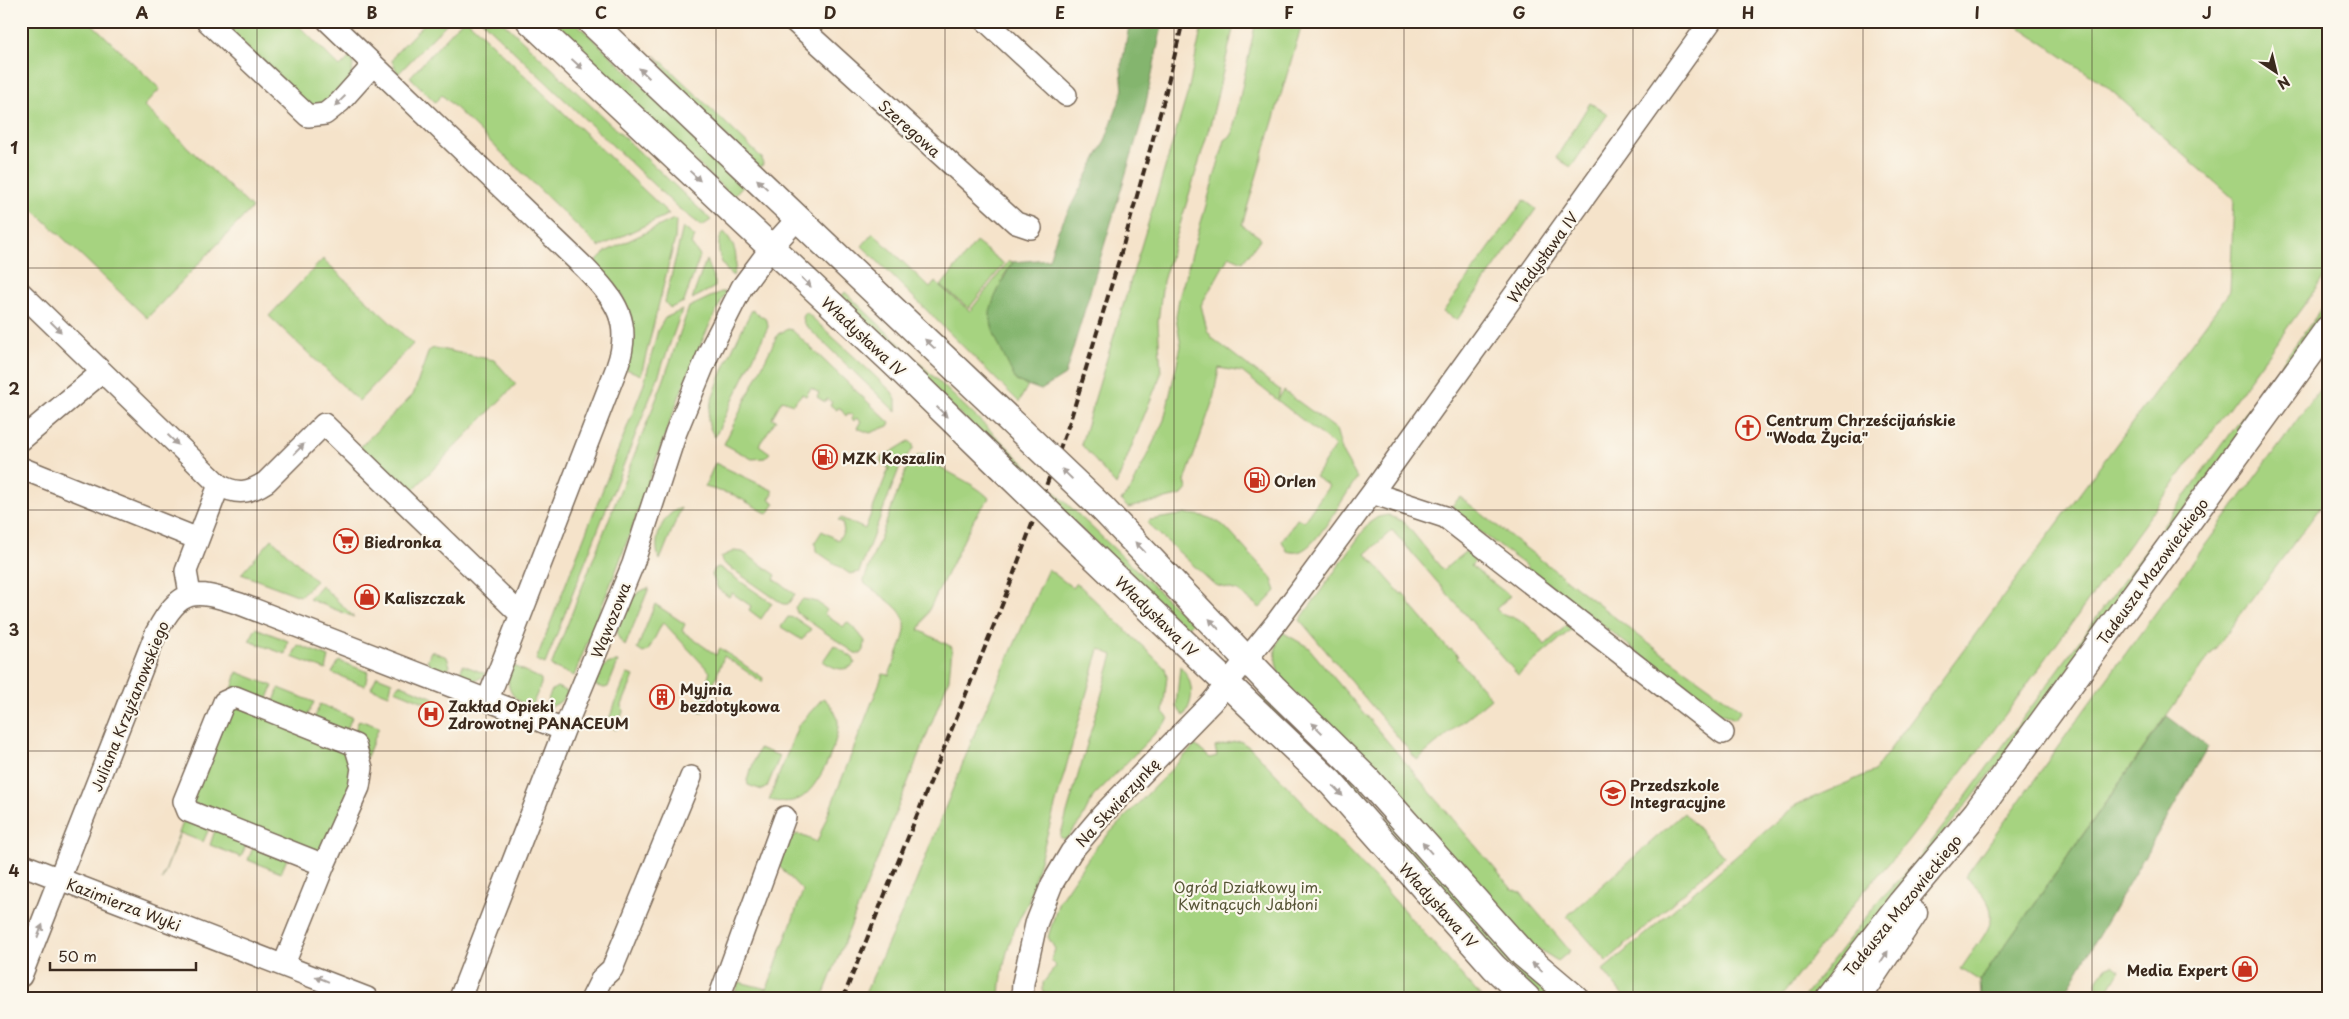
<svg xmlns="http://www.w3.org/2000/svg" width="2349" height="1019" font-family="'Playpen Sans',sans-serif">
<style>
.green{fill:#a6d380;stroke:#707e4f}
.forest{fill:#84b56e;stroke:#607046}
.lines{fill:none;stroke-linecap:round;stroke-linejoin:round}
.minor-casing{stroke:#7c6b5a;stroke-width:24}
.major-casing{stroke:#7c6b5a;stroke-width:29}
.minor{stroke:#fff;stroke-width:21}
.major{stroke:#fff;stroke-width:26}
.rail{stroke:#3b2a1e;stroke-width:4;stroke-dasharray:8 4;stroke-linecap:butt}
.major-bridge-casing{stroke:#7c6b5a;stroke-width:29;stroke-linecap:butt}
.major-bridge{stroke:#fff;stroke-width:26}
.oneway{fill:#a79f9a}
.grid{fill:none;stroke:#3b2a1e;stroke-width:1;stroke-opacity:0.55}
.labels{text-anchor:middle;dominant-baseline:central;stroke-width:4.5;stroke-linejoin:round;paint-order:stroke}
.street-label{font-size:15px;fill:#3b2a1e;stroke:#fbf7ec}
.poi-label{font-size:15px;font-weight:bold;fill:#3b2a1e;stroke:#fbf7ec;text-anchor:start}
.park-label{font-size:15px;fill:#565436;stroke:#fbf7ec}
.neatline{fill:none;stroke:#3b2a1e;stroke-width:2}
.grid-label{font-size:16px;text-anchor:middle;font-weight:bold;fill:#3b2a1e}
</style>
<rect width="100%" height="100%" fill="#fbf7ec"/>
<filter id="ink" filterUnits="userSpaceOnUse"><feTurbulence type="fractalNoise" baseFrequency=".02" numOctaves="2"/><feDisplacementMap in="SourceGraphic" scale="10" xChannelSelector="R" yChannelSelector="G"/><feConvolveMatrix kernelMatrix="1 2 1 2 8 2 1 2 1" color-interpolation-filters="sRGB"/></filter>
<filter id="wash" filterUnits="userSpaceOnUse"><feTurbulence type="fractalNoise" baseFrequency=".0096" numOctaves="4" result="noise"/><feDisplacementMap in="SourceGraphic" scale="20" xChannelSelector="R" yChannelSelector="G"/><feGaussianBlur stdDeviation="1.12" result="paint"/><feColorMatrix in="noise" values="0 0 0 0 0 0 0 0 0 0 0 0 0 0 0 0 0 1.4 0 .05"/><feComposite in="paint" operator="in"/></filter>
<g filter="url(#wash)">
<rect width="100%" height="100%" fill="#f5e3ca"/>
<path class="green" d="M27,21H89L160,89L144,106L252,208L147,318L21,198L25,191L21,187V28Z
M218,21H294L340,67L351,56C360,74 336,101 318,105C314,106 309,104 305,103Z
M427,21H449L398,74L392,61L396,53Z
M462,21H468L669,214L599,247L442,95L435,102L410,77Z
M482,21H502L711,220L702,226L677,207Z
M547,21H574L745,183L733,197Z
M1203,21H1235L1211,122L1163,281L1158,322L1161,374L1116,485L1081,444L1188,92Z
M1256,21H1303L1242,225L1261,238L1243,262L1229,256L1201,305L1207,330L1212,338L1280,390L1278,399L1284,391L1336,429L1343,454L1357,478C1345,495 1321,538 1306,548C1299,553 1294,553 1287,551L1282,541L1297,519L1304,521L1329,486L1315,477L1335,446L1242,372L1219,368L1213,400L1185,481L1187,489L1182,495L1128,508L1121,501L1132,487L1164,420L1181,346L1176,317L1179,298L1225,140L1232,135Z
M2010,21H2328V272L1991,734L1907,843L1864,891L1780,998H1625L1603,970L1796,805L1874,771L2230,291L2234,199L2105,85Z
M655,55L762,158L763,165L759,168L682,95Z
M1590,103L1608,114L1571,167L1556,158Z
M1524,200L1536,209L1457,320L1443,312Z
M674,219L676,221L675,239L641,375L626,369C629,318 637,301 594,263L605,252Z
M683,227L695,237L691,244L700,256L684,302L670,308L665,302Z
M724,232C736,245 739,259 733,276C720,267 713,244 724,232Z
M873,233L930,288L935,282L970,311L1009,261L1013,262L1003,277L1016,381L1028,385L1019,402L862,246Z
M976,242L1004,264L969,308L941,286Z
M323,259L413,344L359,401L269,316Z
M706,260L715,282V287L692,299Z
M721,292H726C686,367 661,448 632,528C614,578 593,627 574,676L551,666L663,382L689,307Z
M845,292L1192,623L1186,629L839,299Z
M2328,300V315L2011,748L1813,998H1803L1878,902L1922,854L1962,802Z
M682,310L657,380L545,664L536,660L644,384L658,330L665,318Z
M752,310L767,320L768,327L715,437C711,431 708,425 708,418C709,396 740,332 752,310Z
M806,312L892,392L896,400V412L804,324L803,317Z
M788,329L792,330L890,423L888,426L870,433L857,428L861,421L856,418L854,421L852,419L853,416L848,413L846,416L839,407L837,410L830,405L832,402L827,399L825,402L817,397L819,393L811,388L806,396L802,394L793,404L782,400L772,418L776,420L759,445L770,453L765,458L752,459L724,444L778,334Z
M435,348L494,360L516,384L410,493L359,448L413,395L429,350Z
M2328,378V497L2183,692L1980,981L1961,969C1988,927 2011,916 1965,877L2090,702Z
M909,441L913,444V449L902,461L859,572L850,574L816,551L815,542L822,531L838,540L844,531L842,522L838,521L841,518L865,529L889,468L881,463V458Z
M924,454C942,473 970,479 989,498L974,519L919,630L952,647L949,679L822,998H733L739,982L767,989L803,891L777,864L785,840L798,834L817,842L883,674L889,675C911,619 917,620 865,584L864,580L908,465L917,456Z
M715,463L772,490L773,494L769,499L775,503L768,514L734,495L705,487Z
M1460,497L1648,643L1741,710L1735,719L1713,710L1546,582L1540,583L1527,573L1528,567L1449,509Z
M681,508L660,560C651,543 662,513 681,508Z
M1186,514C1201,515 1212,517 1224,526L1271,577L1276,591L1260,608L1238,591L1215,585L1147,523L1150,520Z
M1388,515L1404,522L1443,570L1465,552L1473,550L1480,555L1471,566L1510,596L1496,609C1508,621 1511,614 1520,620C1530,627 1538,635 1545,645L1567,625L1574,627L1518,675L1392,530L1366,554L1401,594L1403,593L1409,600L1408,602L1449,650L1451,649L1458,656L1457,658L1491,698L1417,760L1300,620L1369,523L1378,517Z
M272,539L316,581L300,596L241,574Z
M734,551L743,552L776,575L774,579L795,594L788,604H783L722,562L721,557Z
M719,567L772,603L761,619L749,610L751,606L732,593L729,597L718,589L712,575L715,568Z
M1048,569L1073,588L1077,583L1165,668L1167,676L1163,712L1169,719L1093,797L1082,819L1067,838L1064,839L1060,837L1113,655L1099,649L1028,903C1011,930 1001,966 1000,998H863L915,884L976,730Z
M321,585L349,612L354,617L309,599Z
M649,588L625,646C623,643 619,640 618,636C613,619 632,591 649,588Z
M803,599L817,602L827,610L824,614L843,627L847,622L856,630L865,641L864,650L861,654L855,653L797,613L795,607Z
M655,604L685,624L682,631L716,655L720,648L763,678L762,682L724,656L703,712L697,710L704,695L703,691L710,672L663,622L648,651L643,653L637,649Z
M788,617L795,618L811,629L802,640L781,627Z
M256,628L288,641L285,654L249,641Z
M1282,632L1308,647L1511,888L1520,892L1570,951L1558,961L1522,939L1281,678C1274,662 1273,647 1282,632Z
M298,645L329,657L326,670L292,657Z
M834,645L853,658L855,663C845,673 834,669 823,661Z
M431,651L447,657L450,666L444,675L434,670L427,661Z
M339,661L368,672L365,686L332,673Z
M618,662L608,687L604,688L594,685C599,672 602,662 618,662Z
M463,665L486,674C477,682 469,682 457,679Z
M512,665L541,679V684L531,708C511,698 503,688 512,665Z
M1180,666C1194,681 1195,699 1184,716L1176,707Z
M237,672L273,686L267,701L232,690Z
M627,674L634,676L622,705L623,712L616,730L607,724Z
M377,676L392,682L389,695L371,688Z
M399,684L439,700L436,707L395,690Z
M557,687L568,692C562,702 556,706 544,708L552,690Z
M279,688L314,702L307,717L273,704Z
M1266,693L1332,757L1557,998H1543L1517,974L1260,699Z
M823,698C830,703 836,712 838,721C840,741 818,790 799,799C789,803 779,802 769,800L798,726Z
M320,704L352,717L346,732L314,719Z
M237,705L351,750L356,778L322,859L191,802L229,708Z
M359,720L379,727L366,759L353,735Z
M1240,741L1252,749L1383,887L1482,998H1043V983L1056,966L1051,961L1055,949L1048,937L1059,901L1096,847L1195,745L1210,758L1217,756L1215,747Z
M759,748L780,756L767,787L762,790L748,785L747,780Z
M1684,813L1724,857L1607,961L1567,916Z
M189,819L206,825L208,831L203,842L180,833L162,880L183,822Z
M215,830L247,843L241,857L210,845Z
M254,845L287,859L281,873L248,860Z
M2113,964L2120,970L2103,998H2100L2096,983L2106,967Z"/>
<path class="forest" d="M1130,21H1163L1143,117L1065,375L1041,390L1016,381C1007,361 992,337 990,315C989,305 1007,271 1013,262L1049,259L1058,231L1105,141L1123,91L1121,68Z
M2167,716L2208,747L2062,998H1981L1980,981Z"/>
</g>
<g filter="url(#ink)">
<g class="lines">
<defs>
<path id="minor" d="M207,21L308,116L325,114L340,102L373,65
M328,21L585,268C616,300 633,322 617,367L488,699
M794,21L1016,223L1031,228
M986,21L1066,95
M21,293L219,485C237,495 249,493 266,482L324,424L520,614
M21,440L102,372
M21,468L198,539
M1372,493L1445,517L1723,733
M190,594L186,571L219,485
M21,864L367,998
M284,964L324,865L359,787L362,768L355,745L235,697L224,702L184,801L188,811L324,865
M21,976L156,633C181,587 193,589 240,604L564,730
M460,998L564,730L633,564L676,432L710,350L742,287L771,248L798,218
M592,998L602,978L612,969L691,777
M719,998L785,817
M1022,998L1023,983L1036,924L1052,884L1071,852L1103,814L1212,702L1276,623L1372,493L1711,21"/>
<path id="major" d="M530,21L896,365L1000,466
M590,21L1016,426
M1102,508L1273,687L1366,778L1523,954L1575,998
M1085,548L1331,783L1494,967L1527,998
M1828,998L1901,903L1977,812L2328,329
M1857,998L1914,913"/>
</defs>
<use href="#minor" class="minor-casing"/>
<use href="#major" class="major-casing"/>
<use href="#minor" class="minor"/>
<use href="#major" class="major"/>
<path class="rail" d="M843,998L1004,600L1070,421L1119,260L1163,103L1183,21"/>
<defs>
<path id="major-bridge" d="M1016,426L1102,508
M1000,466L1085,548"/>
</defs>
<use href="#major-bridge" class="major-bridge-casing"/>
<use href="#major-bridge" class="major-bridge"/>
</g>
<defs><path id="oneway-solid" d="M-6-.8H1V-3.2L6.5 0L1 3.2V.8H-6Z" transform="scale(1.25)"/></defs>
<g class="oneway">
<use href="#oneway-solid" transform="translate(577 64) rotate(43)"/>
<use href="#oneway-solid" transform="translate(644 73) rotate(-136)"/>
<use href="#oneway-solid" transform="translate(340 101) rotate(136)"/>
<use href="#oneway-solid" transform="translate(695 176) rotate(43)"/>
<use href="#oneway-solid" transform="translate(762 184) rotate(-137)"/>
<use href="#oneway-solid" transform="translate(806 282) rotate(44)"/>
<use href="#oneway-solid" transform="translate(56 327) rotate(45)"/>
<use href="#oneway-solid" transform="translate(930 344) rotate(-137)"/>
<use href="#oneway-solid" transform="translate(942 412) rotate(44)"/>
<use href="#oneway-solid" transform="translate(173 440) rotate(44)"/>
<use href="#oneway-solid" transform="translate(299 449) rotate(-45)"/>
<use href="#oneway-solid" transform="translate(1067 474) rotate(-136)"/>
<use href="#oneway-solid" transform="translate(1140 547) rotate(-134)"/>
<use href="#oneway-solid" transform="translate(1214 624) rotate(-133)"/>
<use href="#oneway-solid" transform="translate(1317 728) rotate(-136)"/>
<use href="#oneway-solid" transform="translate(1338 791) rotate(47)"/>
<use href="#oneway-solid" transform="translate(1427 848) rotate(-131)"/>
<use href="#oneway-solid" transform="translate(40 931) rotate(-68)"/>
<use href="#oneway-solid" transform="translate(1884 957) rotate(-56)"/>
<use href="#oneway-solid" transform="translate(1537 967) rotate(-139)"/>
<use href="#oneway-solid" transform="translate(322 979) rotate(-158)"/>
</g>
</g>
<path class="grid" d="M257,21V998M486,21V998M716,21V998M945,21V998M1174,21V998M1404,21V998M1633,21V998M1863,21V998M2092,21V998M21,268H2328M21,510H2328M21,751H2328"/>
<defs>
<symbol id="church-ring" viewBox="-11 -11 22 22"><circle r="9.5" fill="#fbf7ec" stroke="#c8321e" stroke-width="1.5"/><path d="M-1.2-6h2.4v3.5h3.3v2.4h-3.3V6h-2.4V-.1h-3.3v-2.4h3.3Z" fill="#c8321e"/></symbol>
<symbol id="fuel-ring" viewBox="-11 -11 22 22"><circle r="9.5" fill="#fbf7ec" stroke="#c8321e" stroke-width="1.5"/><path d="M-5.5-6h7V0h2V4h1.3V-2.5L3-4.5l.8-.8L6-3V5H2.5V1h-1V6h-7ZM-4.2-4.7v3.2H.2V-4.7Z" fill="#c8321e"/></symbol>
<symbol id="supermarket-ring" viewBox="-11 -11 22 22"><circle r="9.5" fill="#fbf7ec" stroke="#c8321e" stroke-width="1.5"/><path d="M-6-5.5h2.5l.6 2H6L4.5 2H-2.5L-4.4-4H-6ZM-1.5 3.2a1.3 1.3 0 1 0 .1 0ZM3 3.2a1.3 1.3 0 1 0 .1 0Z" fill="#c8321e"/></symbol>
<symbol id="shop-ring" viewBox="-11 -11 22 22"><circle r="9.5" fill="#fbf7ec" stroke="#c8321e" stroke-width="1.5"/><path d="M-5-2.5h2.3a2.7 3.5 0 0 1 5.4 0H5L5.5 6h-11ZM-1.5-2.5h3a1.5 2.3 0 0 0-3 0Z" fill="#c8321e"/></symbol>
<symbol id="building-ring" viewBox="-11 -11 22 22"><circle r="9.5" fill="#fbf7ec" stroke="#c8321e" stroke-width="1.5"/><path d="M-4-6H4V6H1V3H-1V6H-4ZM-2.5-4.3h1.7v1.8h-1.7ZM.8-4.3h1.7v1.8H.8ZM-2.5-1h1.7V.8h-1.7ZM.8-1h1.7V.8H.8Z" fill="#c8321e"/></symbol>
<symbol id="hospital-ring" viewBox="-11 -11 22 22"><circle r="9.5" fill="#fbf7ec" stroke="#c8321e" stroke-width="1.5"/><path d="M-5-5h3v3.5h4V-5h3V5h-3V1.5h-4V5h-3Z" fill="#c8321e"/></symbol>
<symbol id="school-ring" viewBox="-11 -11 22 22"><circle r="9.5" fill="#fbf7ec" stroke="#c8321e" stroke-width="1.5"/><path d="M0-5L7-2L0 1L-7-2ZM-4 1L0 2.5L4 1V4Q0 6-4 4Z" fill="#c8321e"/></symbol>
</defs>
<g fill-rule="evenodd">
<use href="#church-ring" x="1734" y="414" width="28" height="28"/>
<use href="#fuel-ring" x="811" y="443" width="28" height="28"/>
<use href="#fuel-ring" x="1243" y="466" width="28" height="28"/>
<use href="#supermarket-ring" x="332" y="527" width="28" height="28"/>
<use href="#shop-ring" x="353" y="583" width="28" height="28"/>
<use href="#building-ring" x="648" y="683" width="28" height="28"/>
<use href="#hospital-ring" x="417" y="700" width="28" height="28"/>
<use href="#school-ring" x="1599" y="779" width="28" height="28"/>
<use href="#shop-ring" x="2231" y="955" width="28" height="28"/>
</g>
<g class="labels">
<g class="street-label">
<text transform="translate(910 128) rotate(42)">Szeregowa</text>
<text transform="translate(1542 257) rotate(-54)">Władysława IV</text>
<text transform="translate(864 336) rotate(43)">Władysława IV</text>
<text transform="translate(2152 571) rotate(-54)">Tadeusza Mazowieckiego</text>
<text transform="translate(1157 616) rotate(44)">Władysława IV</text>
<text transform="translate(610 620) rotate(-68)">Wąwozowa</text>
<text transform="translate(129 706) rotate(-68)">Juliana Krzyżanowskiego</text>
<text transform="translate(1117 802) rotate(-47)">Na Skwierzynkę</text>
<text transform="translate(124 904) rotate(21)">Kazimierza Wyki</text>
<text transform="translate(1439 905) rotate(48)">Władysława IV</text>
<text transform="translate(1902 905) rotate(-51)">Tadeusza Mazowieckiego</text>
</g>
<g class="poi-label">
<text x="1766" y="419">Centrum Chrześcijańskie<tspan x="1766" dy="17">"Woda Życia"</tspan></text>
<text x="842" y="457">MZK Koszalin</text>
<text x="1274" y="480">Orlen</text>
<text x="364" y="541">Biedronka</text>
<text x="384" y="597">Kaliszczak</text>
<text x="680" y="688">Myjnia<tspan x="680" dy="17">bezdotykowa</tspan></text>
<text x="448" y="705">Zakład Opieki<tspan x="448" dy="17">Zdrowotnej PANACEUM</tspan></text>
<text x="1630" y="784">Przedszkole<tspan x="1630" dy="17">Integracyjne</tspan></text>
<text x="2228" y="969" text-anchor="end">Media Expert</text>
</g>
<g class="park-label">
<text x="1248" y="886">Ogród Działkowy im.<tspan x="1248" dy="17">Kwitnących Jabłoni</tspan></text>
</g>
</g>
<rect width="2349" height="1019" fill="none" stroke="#fbf7ec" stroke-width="55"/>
<g transform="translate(2276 72) rotate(145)" stroke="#fbf7ec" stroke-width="4" paint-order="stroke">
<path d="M0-4L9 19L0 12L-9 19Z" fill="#3b2a1e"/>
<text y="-8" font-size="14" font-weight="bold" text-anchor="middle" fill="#3b2a1e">N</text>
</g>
<path d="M50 962v8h146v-8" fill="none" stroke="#3b2a1e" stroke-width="2.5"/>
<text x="58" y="962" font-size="15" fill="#3b2a1e" stroke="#fbf7ec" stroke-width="4" paint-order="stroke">50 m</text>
<rect x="28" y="28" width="2294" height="964" class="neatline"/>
<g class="grid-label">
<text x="142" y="19">A</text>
<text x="372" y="19">B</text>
<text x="601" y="19">C</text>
<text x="830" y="19">D</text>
<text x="1060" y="19">E</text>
<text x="1289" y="19">F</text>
<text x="1519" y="19">G</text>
<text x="1748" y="19">H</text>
<text x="1977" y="19">I</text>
<text x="2207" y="19">J</text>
<text x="14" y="154">1</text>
<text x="14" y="395">2</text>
<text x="14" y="636">3</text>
<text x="14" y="877">4</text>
</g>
</svg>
